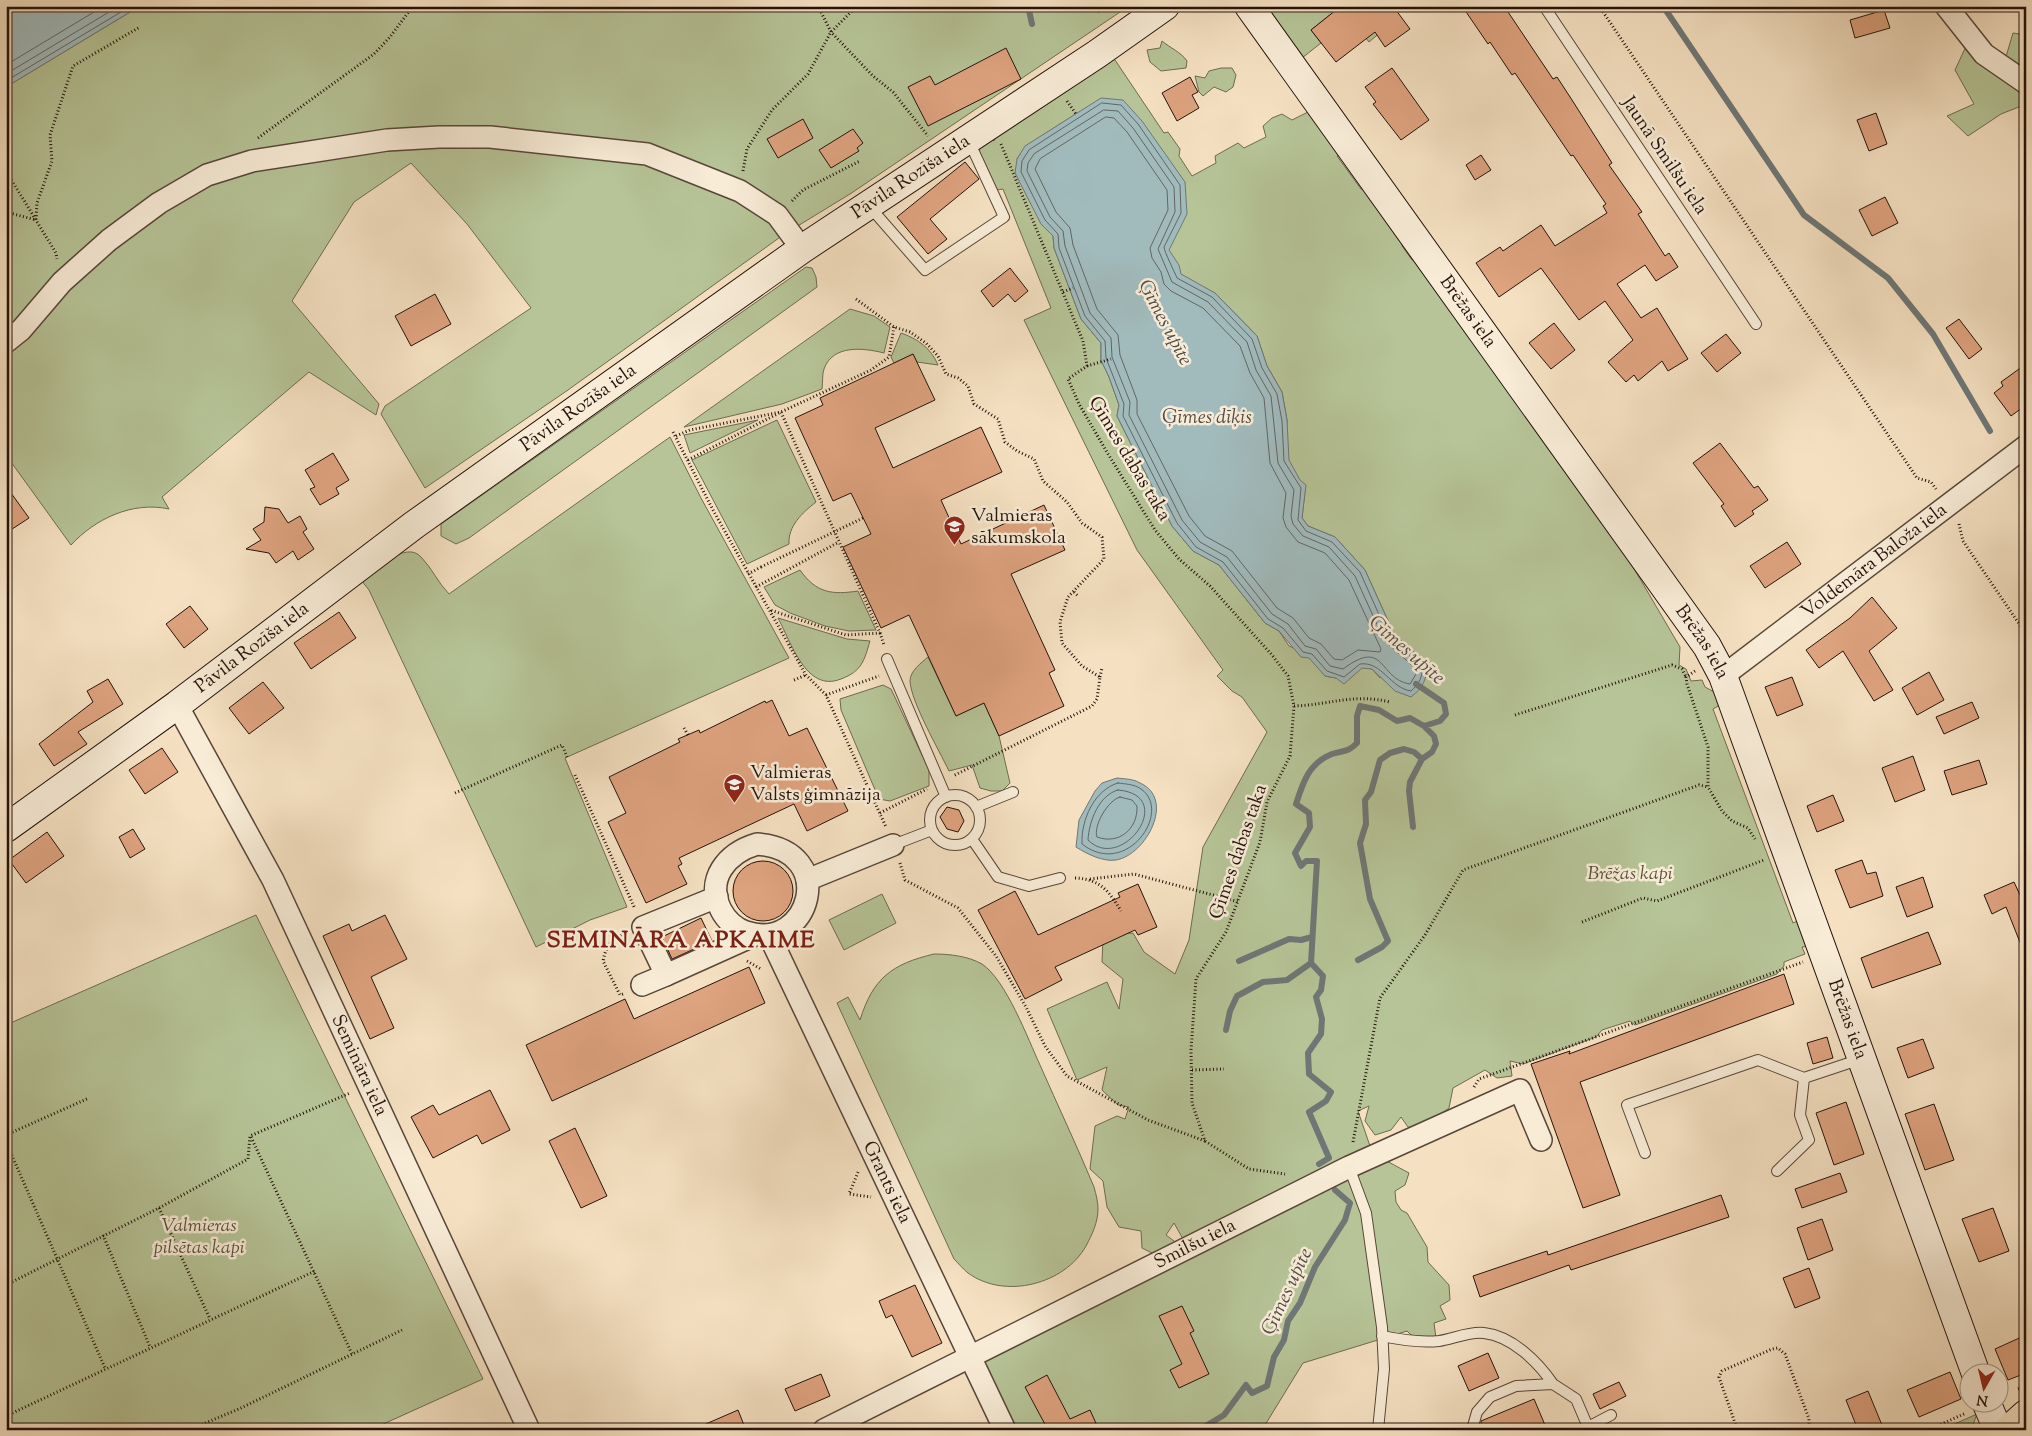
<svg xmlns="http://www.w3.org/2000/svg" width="2032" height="1436" font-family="'Sorts Mill Goudy',serif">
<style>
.green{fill:#b6c497;stroke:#6d6b51;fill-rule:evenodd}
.water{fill:#a1bbbd;stroke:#6f7776}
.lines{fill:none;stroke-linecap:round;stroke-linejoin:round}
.shore{stroke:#626664;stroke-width:1}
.stream{stroke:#6f7776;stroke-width:6}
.building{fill:#dea37f;stroke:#24120b}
.lane-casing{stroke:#584639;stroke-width:12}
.street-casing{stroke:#584639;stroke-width:24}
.secondary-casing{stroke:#24120b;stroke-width:30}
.primary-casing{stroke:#24120b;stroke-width:30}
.path{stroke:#24120b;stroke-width:3;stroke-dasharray:1 2.5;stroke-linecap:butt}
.lane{stroke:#f8ecd7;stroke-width:10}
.street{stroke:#f8ecd7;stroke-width:21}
.secondary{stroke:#f8ecd7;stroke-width:28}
.primary{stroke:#f5e1c2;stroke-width:28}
.path-bridge{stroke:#24120b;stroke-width:3;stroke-dasharray:1 2.5;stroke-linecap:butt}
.labels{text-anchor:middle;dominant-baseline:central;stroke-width:5;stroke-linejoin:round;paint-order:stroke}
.street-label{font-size:19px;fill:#24120b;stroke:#f8ecd7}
.poi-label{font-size:19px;fill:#24120b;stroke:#f8ecd7;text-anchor:start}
.park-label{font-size:19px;font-style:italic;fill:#57503c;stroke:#f8ecd7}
.water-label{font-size:20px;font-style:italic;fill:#504d49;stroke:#f8ecd7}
.district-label{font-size:24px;font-weight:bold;letter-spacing:1px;fill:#7a1f14;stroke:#f8ecd7}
</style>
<rect width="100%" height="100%" fill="#f5e1c2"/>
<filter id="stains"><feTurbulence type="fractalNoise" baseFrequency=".004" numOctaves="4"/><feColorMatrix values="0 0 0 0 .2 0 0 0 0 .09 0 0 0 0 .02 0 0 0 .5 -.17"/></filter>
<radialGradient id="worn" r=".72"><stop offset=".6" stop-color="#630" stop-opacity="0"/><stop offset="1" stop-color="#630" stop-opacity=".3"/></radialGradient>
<path class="green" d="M140,6H1094L1098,13L1107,6H1129L850,194L783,235L568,390L425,488L381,414L385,406L531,308L467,224L411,163L354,202L292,301L379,404L376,415L309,372L162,497L169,509C132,501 95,519 71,545L6,455V87Z
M1266,6H1373L1389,25L1369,42L1341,6L1311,30L1321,43L1302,58Z
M2013,33L2026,35V85L2022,87L2024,105L2001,114L1968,136L1947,116L1974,104L1955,70L1968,42L2005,60Z
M1162,41C1170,48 1181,52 1187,61L1186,68L1161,71L1150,62L1147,50L1160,48Z
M1113,57L1164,133L1168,132L1180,149L1179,156L1192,176L1216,163L1215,156L1238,143L1244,148L1266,137L1263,126L1272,118L1282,114L1292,120L1312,110L1342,153L1337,156L1361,189L1372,190L1405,238L1402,246L1412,260L1416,259L1516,404L1520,406L1522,412L1580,492L1592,497L1680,647L1679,665L1686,669L1691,681L1702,680L1705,687L1716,693L1720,705L1713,709L1793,923L1797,921L1812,933L1810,946L1802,947L1805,954L1784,962V966L1777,974L1635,1025L1630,1021L1602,1030L1596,1037L1523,1064L1510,1061L1512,1076L1497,1078L1485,1070L1453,1088L1449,1108L1420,1129L1408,1127L1401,1117L1391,1130L1375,1135L1365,1121L1369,1106L1358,1111L1371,1149L1383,1159L1409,1173L1405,1185L1395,1191L1396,1202L1401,1210L1407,1213L1427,1247L1428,1262L1449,1285L1450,1300L1440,1306L1446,1319L1434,1323L1436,1338L1411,1335L1407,1331L1303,1363L1262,1430H1005L970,1357L1188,1248L1174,1223L1166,1235L1178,1244L1158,1256L1142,1248L1141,1231L1119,1227L1107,1207L1103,1181L1090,1169L1095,1126L1117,1116L1125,1119L1129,1107L1118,1105L1102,1090L1107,1067L1077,1080L1047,1009L1107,982L1119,1009L1123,979L1102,962L1103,939L1115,934L1133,933L1144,952L1175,974L1189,940L1203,847L1267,732L1242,697L1232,691L1217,676L1223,670L1137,550L1024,320L1051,308L1003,189L997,190L975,143L991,140L994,141L997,134ZM1076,114L1182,280L1215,293L1257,336L1267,366L1282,392L1287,420L1286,459L1305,491L1302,518L1308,526L1335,537L1365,570L1394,634L1407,646L1380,678L1372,669L1352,663L1336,678L1325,676L1308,654L1289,646L1279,631L1265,623L1219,565L1193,551L1172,526L1117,416L1119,405L1109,377L1101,360V343L1081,319L1054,248L1053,236L1017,159L1026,146Z
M1221,68H1232L1236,75L1233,87L1226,92L1214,87L1203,96L1199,92L1195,76L1205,78L1209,71Z
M806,267L812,268L816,277L817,287L469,538L456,544L441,536V524Z
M850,309L874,316L890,327L884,353C864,348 833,344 824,369C822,374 823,382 822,389L782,404L684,427Z
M901,333C918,339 931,348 938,365L917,362L913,354L894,363L891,357Z
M758,420L690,453L684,435Z
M777,420L816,502C802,513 788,526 789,544L747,564L692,460Z
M670,437L701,498L789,658L565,758L627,907L590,920L536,947L369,590L361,580C375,570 406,540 421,557C432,568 438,583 449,594Z
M800,570C816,593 832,595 858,591L876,630L849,631L825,626L790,613L775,605L764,587Z
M778,618L847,639L870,641C864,661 862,671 841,679C806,693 791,642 778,618Z
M928,657L956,716L984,703L999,736L1010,783L1002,791H991L980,788L972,765L949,771C939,750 911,702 910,681C910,671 921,663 928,657Z
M883,685L891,689L929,770V786L890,801L879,799L841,710L840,699Z
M882,894L896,923L844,950L829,920Z
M256,915L483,1379L370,1430H6V1025Z
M934,954C949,954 968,956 982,964C1006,980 1028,1039 1040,1065C1058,1106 1077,1146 1094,1187C1096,1194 1098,1202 1098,1209C1098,1222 1092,1235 1086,1246C1065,1284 1005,1300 968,1273C963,1269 959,1264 954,1259L837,1003L848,997L860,1020C873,978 892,964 934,954Z
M1977,1414L1971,1430H1941Z"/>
<path class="water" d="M6,6H140L6,87Z
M1101,98L1123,100L1142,121L1185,182L1187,214L1169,250L1179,265L1181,274L1215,293L1257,336L1267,366L1282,392L1287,420L1289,460L1300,480L1306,485L1302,518L1308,526L1335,537L1365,570L1394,634L1427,664C1427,679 1423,688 1411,697L1395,691L1372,669L1362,668L1344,684L1336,678L1325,676L1309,658L1301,657L1279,631L1265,623L1219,565L1193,551L1172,526L1117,416L1119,405L1109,377L1101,360V343L1081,319L1054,248L1053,236L1041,224L1015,173L1017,159L1025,146Z
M1117,778C1125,779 1134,779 1140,783C1176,799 1146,855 1116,860C1103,862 1087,854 1076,847L1079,820L1095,791L1102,783Z"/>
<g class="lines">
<path class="shore" d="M6,65L104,6
M6,74L119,6
M6,81L131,6
M1102,103L1121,105L1138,124L1180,185L1181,213L1164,247C1164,251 1175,273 1177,278L1212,297L1252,339L1262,368L1277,394L1282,421L1284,461L1301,488L1298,520L1306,531L1332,542L1360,572L1389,637L1422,666C1423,677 1419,684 1411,691C1390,688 1382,661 1360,664L1344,677L1327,671L1312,654L1303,652L1283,628L1268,619L1223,562L1196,547L1177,523L1123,416L1124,404L1106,358L1105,341L1085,316L1059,248L1058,234L1045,220L1021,172L1022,161L1029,150Z
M1104,110L1118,111L1133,128L1174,187L1175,212L1158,249L1172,282L1208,302L1247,342L1256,370L1271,396L1278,463L1294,490L1291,516L1293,524L1303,536L1329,547L1355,576L1384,640L1416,669V674L1410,684C1378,679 1386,637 1343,669L1330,666L1316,649L1305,646L1288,624L1272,614L1227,557L1200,542L1182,520L1129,415L1130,402L1112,357L1111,338L1090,313L1065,246L1063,231L1050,217L1027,171L1028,163L1034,154Z
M1106,117L1114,118L1127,132L1167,190L1168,210L1150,248L1152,258L1161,272L1164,284L1171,291L1203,308L1240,346L1250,373L1264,398L1270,463L1286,493L1283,518L1286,527L1298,542L1325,553L1349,580L1381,649L1380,652L1358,650L1342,660L1334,659L1321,644L1309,638L1293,618L1277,608L1232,551L1205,536L1189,516L1137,414V400L1120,355L1118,335L1097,309L1073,245L1070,228L1056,212L1035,169L1040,159Z
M1118,783C1125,784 1134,784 1141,789C1173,811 1127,879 1082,844C1081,820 1094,790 1118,783Z
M1118,790C1179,795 1122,874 1088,840C1089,821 1099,795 1118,790Z
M1120,797L1132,800L1137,806C1138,829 1119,845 1097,837C1093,826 1108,800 1120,797Z"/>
<path class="stream" d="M1028,6L1032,24
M1663,6L1804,215L1888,278L1933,334L1990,431
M2023,487L2026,491
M1413,827L1409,791L1410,782L1422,759
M1358,960L1382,947L1388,941L1370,899L1360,843L1366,824L1365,800L1371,792L1380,760L1390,753L1404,749L1414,752L1422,759L1432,752L1436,744L1434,736L1424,726
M1239,961L1289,939L1301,940L1312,937
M1226,1030L1230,1011L1237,996L1263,982L1287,980L1311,963
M1319,1164L1329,1158L1309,1112L1326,1101L1331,1092L1309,1074L1308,1053L1321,1034L1322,1019L1316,997L1321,990L1323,976L1311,963L1317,861H1306L1301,866L1295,853L1310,827L1309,813L1296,804C1303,782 1309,763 1332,754C1344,750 1347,753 1357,743V716L1360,706L1379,710L1397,721L1410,718L1424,726L1440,721L1446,714L1444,703L1416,684
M1199,1430L1224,1415L1246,1385L1252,1393L1267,1386L1274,1357L1284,1340L1288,1321L1300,1303L1315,1267L1345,1220L1350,1203L1335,1190"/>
</g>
<path class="building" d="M1341,6H1393L1410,29L1385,47L1375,32L1336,62L1311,30Z
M1462,6H1504L1553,79L1557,77L1572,100L1612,163L1609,165L1642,212L1638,214L1665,256L1669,253L1678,267L1656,281L1645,265L1617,284L1641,318L1657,308L1688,359L1668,371L1662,361L1638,381L1634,375L1626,382L1608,362L1633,340L1605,301L1579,320L1541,268L1499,297L1476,263L1500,247L1503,251L1541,225L1555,246L1607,213L1603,206L1606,204L1573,155L1571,156L1515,73L1512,75L1490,42L1488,44Z
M1884,10L1890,28L1855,38L1850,20Z
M1006,48L1021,79L928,126L908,87L930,76L935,85Z
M1392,68L1429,120L1401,140L1373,104L1376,102L1365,87Z
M1190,77L1198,92L1192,95L1199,108L1177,121L1162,93Z
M1876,113L1887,144L1869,151L1857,120Z
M803,119L813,138L778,158L767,139Z
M853,129L863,143L857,148L859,151L831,168L819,150Z
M1481,155L1491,170L1475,180L1466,165Z
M965,162L979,179L930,219L947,239L928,254L897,217Z
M1885,197L1898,223L1872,236L1859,210Z
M1010,268L1028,291L1015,302L1008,294L993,307L981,291Z
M435,294L451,324L411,346L395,316Z
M1959,319L1982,349L1969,359L1946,328Z
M1554,323L1575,350L1551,369L1529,343Z
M1726,334L1741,353L1717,372L1701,353Z
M913,354L935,400L875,428L893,468L981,427L1002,472L941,500L961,544L1044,505L1065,550L1011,574L1055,670L1049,673L1064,706L999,736L984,703L956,716L909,615L881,628L843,547L871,534L851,493L833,501L795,418L823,405L820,398Z
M2026,364V405L2011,416L1994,393L2003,386L2001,382Z
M1720,443L1754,488L1758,486L1768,500L1752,511L1754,514L1735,527L1721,506L1724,504L1693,463Z
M333,453L349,480L336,488L339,494L320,505L310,489L315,487L305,470Z
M6,486L29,518L6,533Z
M265,507L279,509L288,523L300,516L307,529L303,532L314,549L298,560L293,551L276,563L269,553L246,549L261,540L253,529L264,522Z
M1787,542L1801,564L1765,588L1750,566Z
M1872,597L1897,628L1869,651L1893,690L1874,701L1843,651L1819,668L1806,650L1850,618Z
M190,606L208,629L184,648L166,624Z
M339,612L356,638L311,669L294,643Z
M1929,672L1944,700L1917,715L1902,688Z
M1792,677L1803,705L1777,716L1765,687Z
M108,679L123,704L78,732L87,744L54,766L39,744L93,702L87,691Z
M263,682L284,708L249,734L229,708Z
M772,700L789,736L807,728L848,811L807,831L794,804L679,858L682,864L678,866L687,884L646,903L608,822L626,813L609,777L680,742L678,739L699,730L700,733L765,701L766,703Z
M1972,702L1979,718L1944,734L1936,717Z
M162,748L178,772L145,794L129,770Z
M1913,756L1925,790L1895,802L1882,768Z
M1979,760L1987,784L1952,795L1944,771Z
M1833,795L1844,821L1817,832L1807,806Z
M947,807L959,810L964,821L958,832L947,829L940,817Z
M133,829L145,849L130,858L119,837Z
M47,832L64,856L26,883L9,860Z
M1862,860L1867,874L1876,872L1883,896L1850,908L1835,870Z
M733 891a30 30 0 1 1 60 0a30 30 0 1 1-60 0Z
M1923,877L1933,907L1907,917L1896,887Z
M2014,882L2026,908L2025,955L2006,907L1992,914L1984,895Z
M1138,884L1157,927L1138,935L1135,930L1055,967L1062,980L1025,999L978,910L1015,891L1038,935L1120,897L1118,893Z
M385,915L407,959L371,977L394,1028L370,1039L323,936L349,924L352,931Z
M701,918L712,941L672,959L662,937Z
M1928,932L1941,964L1872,988L1861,958Z
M749,967L765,1003L552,1101L526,1045L625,999L634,1019Z
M1784,974L1794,1004L1580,1082L1620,1195L1583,1208L1531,1064L1570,1051L1569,1054Z
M1827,1037L1833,1058L1813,1064L1807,1043Z
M1923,1039L1934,1068L1908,1078L1897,1048Z
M490,1090L510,1130L482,1144L477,1135L433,1158L411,1117L433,1105L439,1115Z
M1846,1102L1864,1154L1834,1165L1816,1113Z
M1934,1104L1954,1160L1925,1170L1905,1114Z
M575,1128L607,1196L581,1208L549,1141Z
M1840,1173L1847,1192L1802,1208L1795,1189Z
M1721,1195L1729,1217L1571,1270L1569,1265L1480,1297L1473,1276L1547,1251L1548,1255Z
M1993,1208L2009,1251L1979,1262L1962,1219Z
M1822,1219L1833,1250L1808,1260L1797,1228Z
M1809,1268L1820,1298L1795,1308L1783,1278Z
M915,1285L942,1343L912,1357L892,1315L886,1318L879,1301Z
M1182,1306L1194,1331L1190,1333L1209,1374L1179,1388L1170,1370L1182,1364L1159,1316Z
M2026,1335V1373L2008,1380L1995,1349Z
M1488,1353L1499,1378L1469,1391L1458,1366Z
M1950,1372L1961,1399L1919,1417L1907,1390Z
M821,1374L830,1396L795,1411L785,1389Z
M1047,1375L1070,1419L1090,1410L1099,1430H1048L1025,1387Z
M1619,1382L1626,1396L1600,1409L1593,1394Z
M1868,1391L1884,1430H1858L1846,1400Z
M1534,1399L1545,1425L1534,1430H1482L1481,1421Z
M738,1410L746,1430H692Z"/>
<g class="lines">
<defs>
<path id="lane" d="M1544,6L1756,324
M869,206L925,270L1004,217L968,139
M887,659L946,797
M930 820a25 25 0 1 1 50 0a25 25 0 1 1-50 0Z
M976,807L1013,792
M972,839L998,877L1029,886L1060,878
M893,845L932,830
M1645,1153L1627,1105L1758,1060L1804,1078L1861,1059
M1349,1167L1366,1213L1382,1327L1384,1369L1378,1430
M1777,1171L1809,1140L1800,1115L1804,1078
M1382,1336C1401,1340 1420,1343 1439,1341C1453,1339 1470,1331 1484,1333C1512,1336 1538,1362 1553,1384
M1588,1427L1611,1415
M1475,1430L1473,1426L1477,1412L1490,1397L1516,1386L1553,1384L1576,1399L1588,1427L1582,1430"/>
<g id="street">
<path d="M1946,6L1984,54L2026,83"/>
<path d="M6,342L21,330L62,282L109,240L159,203L207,175L252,161L387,140L439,137H490L647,154L740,191L777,215L802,249"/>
<path id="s1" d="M1723,676L2026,446"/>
<path id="s2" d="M177,705L273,880L529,1430"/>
<path d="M757,844C840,850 810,953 746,932C736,929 726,920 721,910C705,879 727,853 757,844Z"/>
<path d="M807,880L893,845"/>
<path d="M717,897L643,927L666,975L755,935"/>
<path id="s3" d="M769,935L1005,1430"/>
<path d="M642,985L666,975"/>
<path id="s4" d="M824,1430L1349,1167L1520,1090L1541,1140"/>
</g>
<g id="secondary">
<path id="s5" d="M1249,6L1707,646L1723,676L1976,1374"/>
<path id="s6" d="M6,828L177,705L414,525L802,249L1097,54L1165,6"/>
<path d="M1987,1404L1998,1430"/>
</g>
<path id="primary" d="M2008,1430L2026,1414"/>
</defs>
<use href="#lane" class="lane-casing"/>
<use href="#street" class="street-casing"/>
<use href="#secondary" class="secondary-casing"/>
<use href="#primary" class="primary-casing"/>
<path class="path" d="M818,6L831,32L873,76L893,92L928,136
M1599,6L1917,478L1931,482L1936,489
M1067,101L1076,114
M258,138L374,54L390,37L413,6
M1001,144L1083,341L1087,366L1068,379L1079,404L1108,454L1155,530L1179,559L1210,586L1272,655L1288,676L1294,706L1290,756L1267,802L1260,842L1226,932L1196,979L1191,1050L1192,1103L1205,1141L1249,1169L1285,1174
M6,171L56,253L57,259
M743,171L747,149L772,110L808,74L831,32L857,6
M792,201L803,190L860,161
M6,212L36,220L37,203L52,161L50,135L73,66L140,27
M1063,292L1073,288
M856,299L894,327L910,332L926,343L938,356L946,374L958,378L968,386L974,404L998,419L1005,442L1017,451L1034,459L1043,481L1067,502L1082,523L1102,537L1104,559L1068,597L1060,622L1062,643L1082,666L1100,677L1097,699L1092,706L953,776
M1087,366L1111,359
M673,432L714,512L806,675L826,695L886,827
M676,436L690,430L781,412L871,370L889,357L894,327
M688,460L781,412L880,633L846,635L770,610
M1959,524L1963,541L2026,634
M748,574L761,567
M756,587L839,542
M1074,592L1078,596
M880,633L884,645
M1695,671L1686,677L1687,684L1708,747V787L1722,811L1732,821L1748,828L1755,839
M1100,677L1102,668
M794,680L806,675
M826,695L879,676
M1294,706C1330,705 1352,693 1390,702
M1515,715L1672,665L1682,669L1686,677
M684,728L688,735
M575,775L635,909
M455,793L562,745L567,757
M880,813L927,789
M900,863L905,880L958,908L996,956L1026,1007L1045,1046L1067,1076L1148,1120L1205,1141
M1075,878C1100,879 1109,891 1121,911
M1090,879L1134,874L1239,902
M1582,922L1643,898L1657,901L1764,860
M747,961L761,969
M623,994L620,995L603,961C606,946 611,939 625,934
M1192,1070L1224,1069
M1474,1087L1479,1079L1803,962
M6,1135L89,1098
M251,1137L352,1354
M6,1142L105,1368
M1353,1142L1380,998L1425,935L1463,870L1699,785L1708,787
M858,1172L849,1194L871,1197
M159,1208L210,1319
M103,1235L150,1347
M6,1285L159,1208L248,1159L250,1136L350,1093
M2018,1389L2026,1386
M6,1416L315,1271
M189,1430L241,1408L402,1330
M1726,1430L1736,1426
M1751,1430L1736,1426L1719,1377L1722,1371L1772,1349L1778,1348L1785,1354L1809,1419V1430
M1928,1430L1966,1413"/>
<use href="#lane" class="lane"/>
<use href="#street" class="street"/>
<use href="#secondary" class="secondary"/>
<use href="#primary" class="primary"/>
<path class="path-bridge" d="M761,567L863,518"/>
</g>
<defs>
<symbol id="school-pin" viewBox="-11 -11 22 30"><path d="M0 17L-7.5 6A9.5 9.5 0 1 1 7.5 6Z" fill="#8f2418" stroke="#f8ecd7"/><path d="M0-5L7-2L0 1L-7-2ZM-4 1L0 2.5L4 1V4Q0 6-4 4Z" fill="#fff"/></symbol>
</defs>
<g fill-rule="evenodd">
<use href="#school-pin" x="942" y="514" width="25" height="34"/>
<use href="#school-pin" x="722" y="772" width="25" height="34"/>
</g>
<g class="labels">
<g class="street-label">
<text transform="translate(1664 156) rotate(56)">Jaunā Smilšu iela</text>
<text stroke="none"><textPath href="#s6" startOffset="1115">Pāvila Rozīša iela</textPath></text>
<text stroke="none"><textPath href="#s5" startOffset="376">Brēžas iela</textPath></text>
<text stroke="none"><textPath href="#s6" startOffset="710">Pāvila Rozīša iela</textPath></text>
<text transform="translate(1129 459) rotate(59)">Ģīmes dabas taka</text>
<text stroke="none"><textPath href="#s1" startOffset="190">Voldemāra Baloža iela</textPath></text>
<text stroke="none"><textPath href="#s5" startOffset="781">Brēžas iela</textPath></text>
<text stroke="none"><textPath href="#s6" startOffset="305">Pāvila Rozīša iela</textPath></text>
<text transform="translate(1239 852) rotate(-71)">Ģīmes dabas taka</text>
<text stroke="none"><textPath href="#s5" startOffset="1186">Brēžas iela</textPath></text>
<text stroke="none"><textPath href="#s2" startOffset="404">Semināra iela</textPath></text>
<text stroke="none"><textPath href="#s3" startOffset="274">Grants iela</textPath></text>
<text stroke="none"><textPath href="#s4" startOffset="415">Smilšu iela</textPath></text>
</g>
<g class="poi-label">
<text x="971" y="516">Valmieras<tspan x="971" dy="22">sākumskola</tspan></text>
<text x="750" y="773">Valmieras<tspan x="750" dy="22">Valsts ģimnāzija</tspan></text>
</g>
<g class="park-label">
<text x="1630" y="874">Brēžas kapi</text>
<text x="199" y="1226">Valmieras<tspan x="199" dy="22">pilsētas kapi</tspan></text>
</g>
<g class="water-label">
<text transform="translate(1164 323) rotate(62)">Ģīmes upīte</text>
<text x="1207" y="418">Ģīmes dīķis</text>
<text transform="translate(1406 651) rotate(41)">Ģīmes upīte</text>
<text transform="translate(1288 1292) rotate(-65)">Ģīmes upīte</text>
</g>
<g class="district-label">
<text x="681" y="941">SEMINĀRA APKAIME</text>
</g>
</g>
<rect width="2032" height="1436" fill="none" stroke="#f5e1c2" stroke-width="25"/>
<rect x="8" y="8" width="2017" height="1421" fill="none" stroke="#24120b" stroke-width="2.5"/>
<rect x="12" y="12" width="2007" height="1411" fill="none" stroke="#24120b"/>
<g transform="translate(1984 1388) rotate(188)"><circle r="24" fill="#f8ecd7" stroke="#a39585"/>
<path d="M0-4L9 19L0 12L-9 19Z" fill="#8f2418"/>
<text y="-8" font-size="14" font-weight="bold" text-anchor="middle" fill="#24120b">N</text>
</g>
<rect width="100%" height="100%" filter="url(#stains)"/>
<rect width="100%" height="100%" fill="url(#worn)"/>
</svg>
